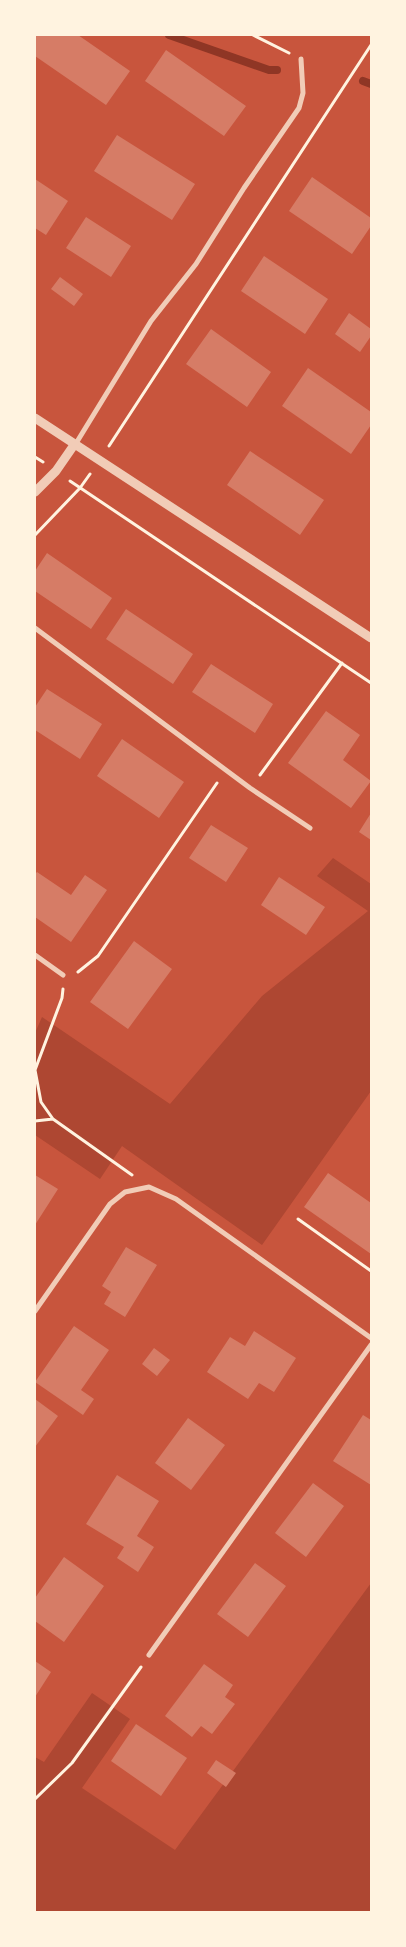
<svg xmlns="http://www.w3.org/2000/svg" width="406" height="1947" font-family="'Golos Text',sans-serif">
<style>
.green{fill:#ae4732}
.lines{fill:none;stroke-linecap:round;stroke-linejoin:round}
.stream{stroke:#8f3625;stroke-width:8}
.building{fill:#d67c66}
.path{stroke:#fff3e0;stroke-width:3}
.minor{stroke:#f1ccb7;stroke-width:5}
.tertiary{stroke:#f1ccb7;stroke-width:9}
</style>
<rect width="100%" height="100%" fill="#c8553d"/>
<path class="green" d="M333,858L371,884V1091L262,1245L122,1146L100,1179L35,1135V1033L42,1017L170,1104L262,996L368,911L317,876Z
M371,1583V1912H35V1757L44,1762L92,1693L130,1719L82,1788L175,1850Z"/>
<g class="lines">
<path class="stream" d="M169,35L269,70H277
M363,81L371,84"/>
</g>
<path class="building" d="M35,35H78L130,71L106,105L35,56Z
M166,50L246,106L224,136L145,81Z
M117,135L195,184L172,220L94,171Z
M312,177L371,218V226L352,254L289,211Z
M35,179L68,201L46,235L35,228Z
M86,217L131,246L111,277L66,248Z
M264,256L328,299L305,334L241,291Z
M60,277L83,294L74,306L51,289Z
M349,313L371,329V336L360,352L335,334Z
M211,329L271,372L247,407L186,364Z
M308,368L371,412V425L351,454L282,406Z
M250,451L324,500L300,535L227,485Z
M47,553L112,598L91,629L35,591V571Z
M126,609L193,654L173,684L106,639Z
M211,664L273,704L255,733L192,692Z
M47,689L102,724L80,759L35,730V707Z
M326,711L360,735L343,760L371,781L351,808L288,763Z
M122,739L184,782L159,818L97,776Z
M371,813V840L359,832Z
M211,825L248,848L226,882L189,858Z
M37,872L71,895L85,875L107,890L71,942L35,917V874Z
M279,877L325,907L306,935L261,905Z
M134,941L172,969L128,1029L90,1002Z
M328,1173L371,1203V1254L304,1207Z
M35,1175L58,1189L35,1225Z
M126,1247L157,1265L125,1317L104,1304L111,1292L102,1286Z
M74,1326L109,1350L81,1390L94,1399L83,1415L35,1382Z
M254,1331L296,1358L274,1392L259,1383L248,1399L207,1372L230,1337L245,1346Z
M154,1348L170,1360L157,1376L142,1364Z
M35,1399L58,1416L35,1447Z
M363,1415L371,1420V1485L333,1461Z
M188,1418L225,1445L191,1490L155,1463Z
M117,1475L159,1501L137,1536L154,1547L138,1572L117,1558L124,1547L86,1524Z
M313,1483L344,1506L306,1557L275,1533Z
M64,1557L104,1586L64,1642L35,1621V1598Z
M255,1563L286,1586L248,1637L217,1614Z
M35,1661L51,1672L35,1697Z
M204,1664L233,1685L225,1697L235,1704L212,1734L201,1726L192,1737L165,1716Z
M136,1724L187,1758L161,1796L111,1761Z
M216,1760L236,1773L226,1787L207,1773Z"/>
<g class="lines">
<path class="path" d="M253,35L289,53
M109,446L371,45
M35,457L43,462
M70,481L371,683
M35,535L80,488L90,474
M260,775L342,663
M78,972L98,956L217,783
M63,989L62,998L35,1070L41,1102L53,1119L132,1175
M35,1121L53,1119
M298,1219L371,1271
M35,1799L72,1763L141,1667"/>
<path class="minor" d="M75,445L151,321L196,264L244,188L299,108L303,93L301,59
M35,628L250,788L310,828
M35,955L63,975
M35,1311L110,1204L125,1192L149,1187L176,1199L371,1338
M149,1655L371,1345"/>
<path class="tertiary" d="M35,418L371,638
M35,492L56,471L74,445"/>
</g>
<rect width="406" height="1947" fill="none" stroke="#fff3e0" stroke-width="72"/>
</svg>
